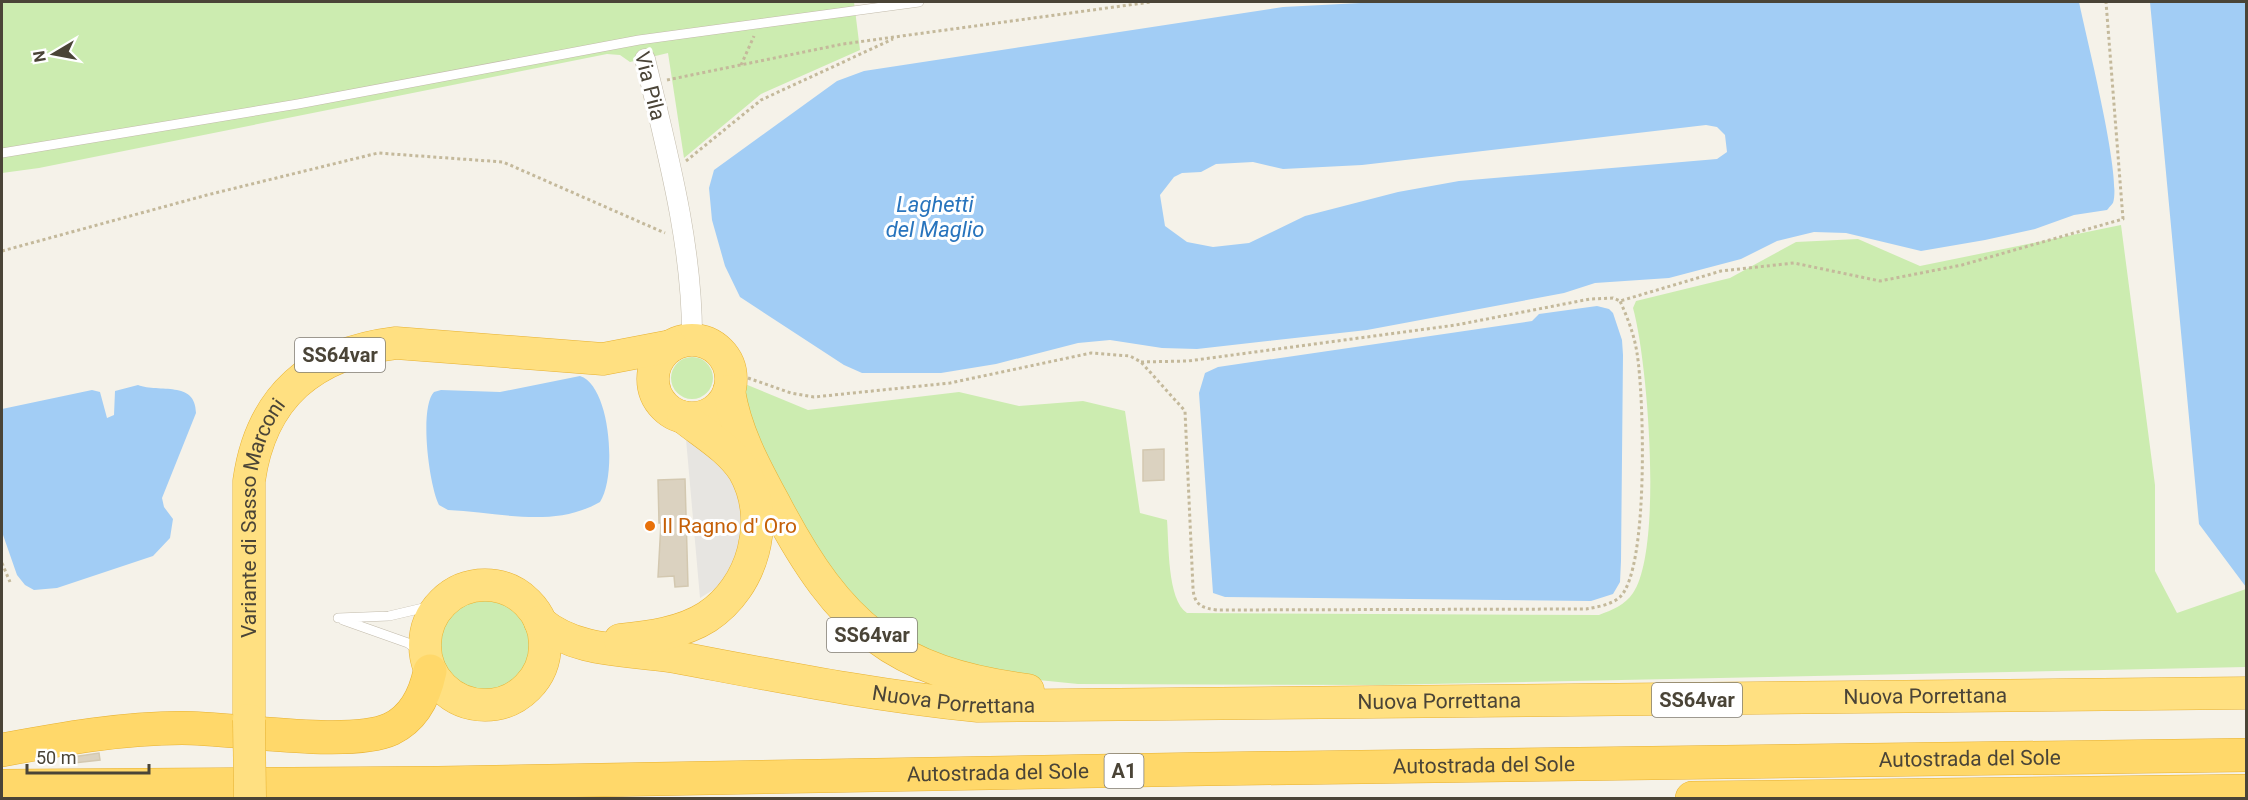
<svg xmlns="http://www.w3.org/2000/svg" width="2248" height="800" font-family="Roboto,sans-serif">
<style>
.green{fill:#ccecb0}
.parking{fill:#e7e5e1}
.water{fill:#a2cdf5;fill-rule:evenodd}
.building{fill:#dbd2c0;stroke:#d3c8b0;stroke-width:1.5}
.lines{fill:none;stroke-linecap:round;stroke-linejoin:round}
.service-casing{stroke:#c2bbab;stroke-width:10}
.minor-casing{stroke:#c2bbab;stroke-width:21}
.trunk-casing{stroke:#e7b131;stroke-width:33}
.motorway-casing{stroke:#e7b131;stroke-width:34}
.path{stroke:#c4b99b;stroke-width:3;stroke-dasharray:3 3;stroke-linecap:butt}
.service{stroke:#fff;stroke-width:9}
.minor{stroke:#fff;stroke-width:20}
.trunk{stroke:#ffe081;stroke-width:32}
.motorway{stroke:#ffd86a;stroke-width:33}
.trunk-bridge-casing{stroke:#e7b131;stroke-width:33;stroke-linecap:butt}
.trunk-bridge{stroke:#ffe081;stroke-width:32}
.food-dot{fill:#e8710a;stroke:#fff;stroke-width:2}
.labels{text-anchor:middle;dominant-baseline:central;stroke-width:6;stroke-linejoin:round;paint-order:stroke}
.shield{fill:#fff;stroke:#807c73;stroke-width:1.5}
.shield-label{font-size:20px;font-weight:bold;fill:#4a4437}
.street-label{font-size:21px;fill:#4a4437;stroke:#fff}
.food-label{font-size:21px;fill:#c56008;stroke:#fff;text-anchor:start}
.water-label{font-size:22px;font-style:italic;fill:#2874bd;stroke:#fff}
</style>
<rect width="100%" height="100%" fill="#f5f2e9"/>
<path class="green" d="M2,2H854L860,50L761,94L684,158L668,53L630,62L620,55L607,54L39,168L2,173Z
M2121,225L2155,485V571L2177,613L2246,589V667L1382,685L1078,684L989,675L915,648L836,585L749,433L742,390L745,384L808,410L959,392L1019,406L1083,401L1125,411L1140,513L1167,520C1169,543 1167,600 1187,613L1599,615C1612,610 1625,605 1633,593C1663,550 1648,361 1633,308L1636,301L1730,278L1796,242L1858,239L1920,266Z
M671 378a21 21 0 1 1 42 0a21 21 0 1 1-42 0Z
M438 646a46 46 0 1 1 92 0a46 46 0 1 1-92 0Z"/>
<path class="parking" d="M686,439L710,448L740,492L746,533L726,582L700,598Z"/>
<path class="water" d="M1380,2H2079C2086,36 2122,177 2113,203C2112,204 2108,209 2107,210L2074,215L2035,229L1985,240L1921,251L1846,233L1814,232L1777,241L1741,259L1669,278L1595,283L1564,293L1367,330L1197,349L1162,348L1110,340L1078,343L996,364L941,373H862L844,365L740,297L725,266L712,220L709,188L714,170L837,81L864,71L1283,7ZM1706,125L1717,127L1725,135L1727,152L1717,159L1459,181L1398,192L1305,216L1249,243L1213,247L1187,242L1165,226L1160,195L1174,177L1182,173L1201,172L1216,164L1253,162L1283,169L1362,165Z
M2150,2H2246V587L2199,524Z
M1597,306L1609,309L1613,313L1622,340L1623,355L1621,561L1620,582L1613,594L1591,601L1225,597L1213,593L1199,393L1205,373L1218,367L1532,321L1539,314Z
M580,376C611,386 617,477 600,502C553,529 499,512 448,510L439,505C429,485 419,408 434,392L441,390L500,392Z
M138,385C159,393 196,380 196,413L162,498L164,507L173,519L170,538L153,556L57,588L34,590L25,585L17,575L2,532V409L92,390L100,392L107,418L114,415L115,391Z"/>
<path class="building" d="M1164,449V480L1143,481V450Z
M685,479L688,586L675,587L674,576L658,577L661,523H659L658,480Z
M99,753L100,760L74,763L73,757Z"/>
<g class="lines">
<defs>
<path id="service" d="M2,153L298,104L639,40L919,2
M338,618L389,616L440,604
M343,620L408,643L425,655"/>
<path id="minor" d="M645,59C667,151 693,246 692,340"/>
<g id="trunk">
<circle cx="692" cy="379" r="39"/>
<path d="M729,391C736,434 756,469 777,508C839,625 893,673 1028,690"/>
<circle cx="485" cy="645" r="60"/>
<path id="s1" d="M540,622C578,654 629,649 675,657C777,676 875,696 978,706L2246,693"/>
<path d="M620,640C649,637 682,633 707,617C753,587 772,520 744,471C729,448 704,434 683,417"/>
<path id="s2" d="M249,720V481C261,396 313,353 396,343L603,359L671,346"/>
</g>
<g id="motorway">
<path d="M2,750C61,739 122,728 182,728C233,728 350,748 391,729C414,718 425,695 430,671"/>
<path id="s3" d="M2,786L438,783L1206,769L2246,755"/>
<path d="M1692,798L2246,791"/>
</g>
</defs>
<use href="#service" class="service-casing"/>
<use href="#minor" class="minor-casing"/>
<use href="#trunk" class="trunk-casing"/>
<use href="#motorway" class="motorway-casing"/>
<path class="path" d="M741,65L754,36
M667,80L843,44L1151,2
M686,161L761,100L893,39
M2,251L207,195L378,153L503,162L665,233
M1141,362L1188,361L1456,325L1590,299L1613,298L1620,301L1721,271L1794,263L1880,281L1962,265L2123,219L2106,2
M748,378L791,393L814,397L950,383L1091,353L1130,356L1141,362L1185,411L1193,588C1194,605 1202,608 1217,610L1586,609C1597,607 1611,605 1620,597C1649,569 1644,395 1637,353C1634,334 1628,319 1620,301
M2,563L10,582"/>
<use href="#service" class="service"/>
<use href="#minor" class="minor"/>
<use href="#trunk" class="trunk"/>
<use href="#motorway" class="motorway"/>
<defs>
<path id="trunk-bridge" d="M249,720L250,798"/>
</defs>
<use href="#trunk-bridge" class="trunk-bridge-casing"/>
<use href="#trunk-bridge" class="trunk-bridge"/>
</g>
<circle class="food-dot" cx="650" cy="526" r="6"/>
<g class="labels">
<g class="shield">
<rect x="295" y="338" width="90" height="34" rx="4.5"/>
<rect x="827" y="618" width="90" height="34" rx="4.5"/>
<rect x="1652" y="683" width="90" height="34" rx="4.5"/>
<rect x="1104.5" y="754" width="39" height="34" rx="4.5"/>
</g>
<g class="shield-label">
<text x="340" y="355">SS64var</text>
<text x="872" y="635">SS64var</text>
<text x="1697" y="700">SS64var</text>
<text x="1124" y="771">A1</text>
</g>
<g class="street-label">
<text transform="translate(650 86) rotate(76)">Via Pila</text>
<text stroke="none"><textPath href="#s2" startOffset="204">Variante di Sasso Marconi</textPath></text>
<text stroke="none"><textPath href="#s1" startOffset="1396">Nuova Porrettana</textPath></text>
<text stroke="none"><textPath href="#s1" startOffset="424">Nuova Porrettana</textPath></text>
<text stroke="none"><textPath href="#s1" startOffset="910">Nuova Porrettana</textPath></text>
<text stroke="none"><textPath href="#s3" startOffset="1968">Autostrada del Sole</textPath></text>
<text stroke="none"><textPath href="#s3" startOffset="1482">Autostrada del Sole</textPath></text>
<text stroke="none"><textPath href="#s3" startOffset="996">Autostrada del Sole</textPath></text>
</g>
<g class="food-label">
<text x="662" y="526">Il Ragno d' Oro</text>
</g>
<g class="water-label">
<text x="935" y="204">Laghetti<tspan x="935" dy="25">del Maglio</tspan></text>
</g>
</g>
<rect width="2248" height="800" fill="none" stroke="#4a4437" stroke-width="6"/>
<g transform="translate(54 54) rotate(260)" stroke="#ffffff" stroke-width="4.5" paint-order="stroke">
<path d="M0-4.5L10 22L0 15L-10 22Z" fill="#4a4437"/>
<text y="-9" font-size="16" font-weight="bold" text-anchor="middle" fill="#4a4437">N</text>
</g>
<path d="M27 764v9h122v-9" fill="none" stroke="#4a4437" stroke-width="3"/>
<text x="36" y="764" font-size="18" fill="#4a4437" stroke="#ffffff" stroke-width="4.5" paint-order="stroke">50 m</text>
</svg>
